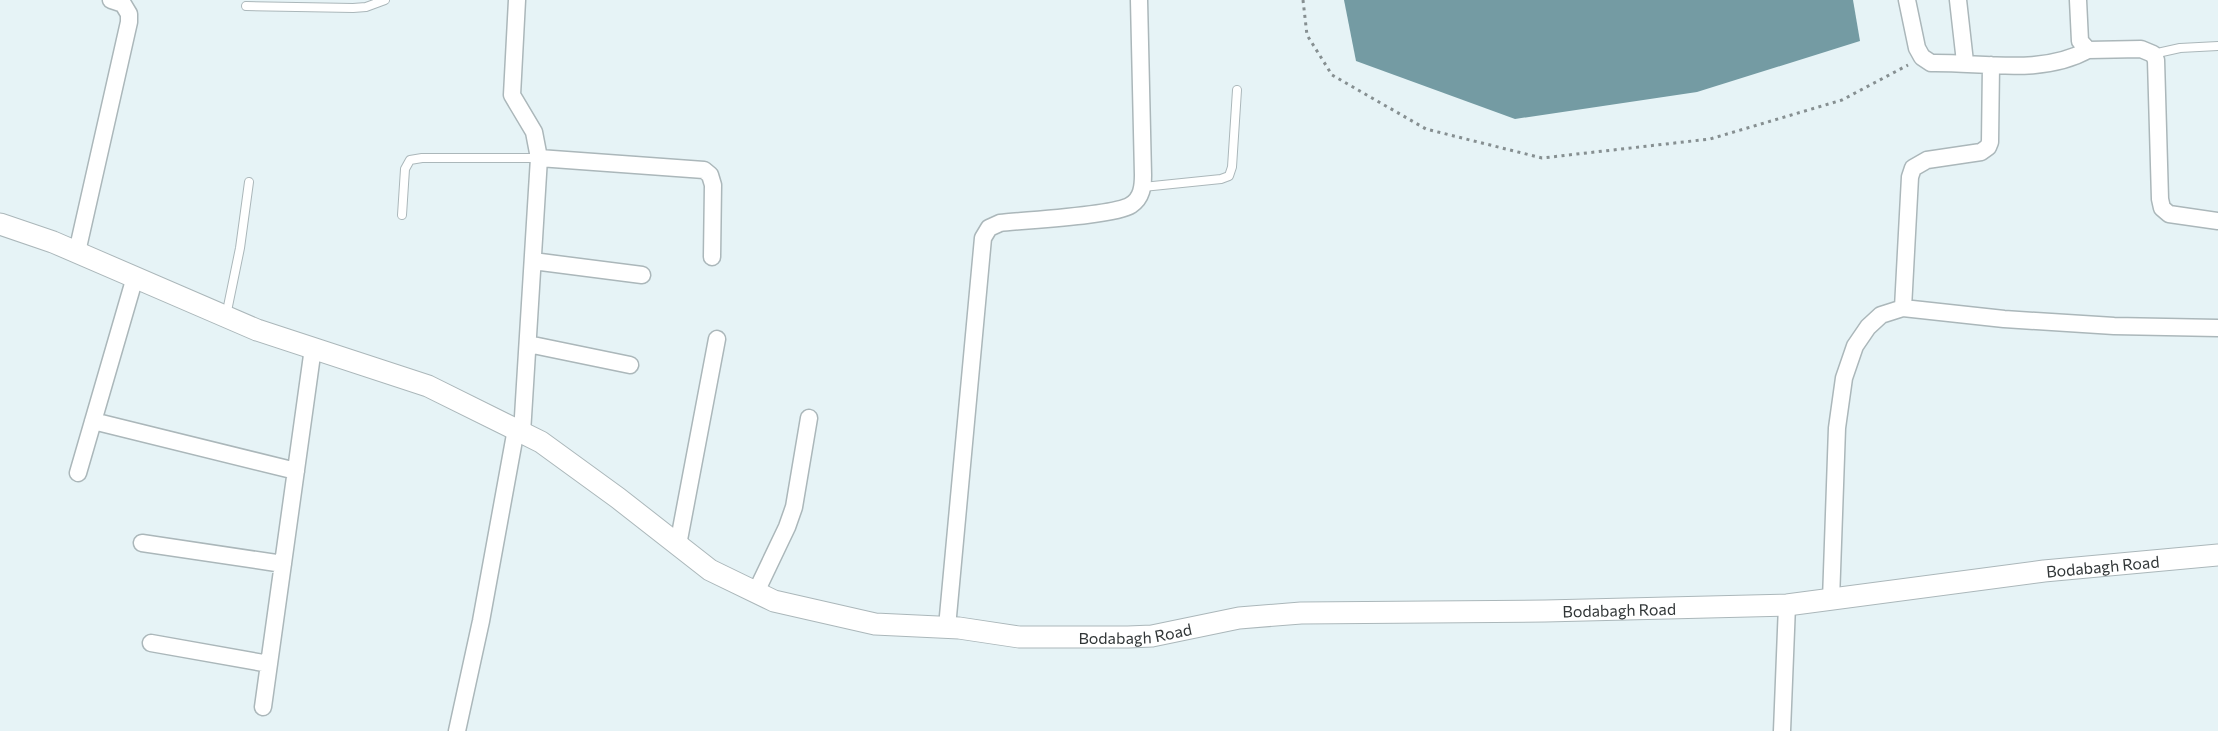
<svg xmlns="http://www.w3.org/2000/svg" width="2218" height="731" font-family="Commissioner,sans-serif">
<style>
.water{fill:#749ba3}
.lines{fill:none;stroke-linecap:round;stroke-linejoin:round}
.service-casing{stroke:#abb7ba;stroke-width:10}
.minor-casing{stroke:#abb7ba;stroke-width:19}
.tertiary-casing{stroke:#abb7ba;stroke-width:23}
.path{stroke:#868f91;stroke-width:3;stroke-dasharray:3 4.5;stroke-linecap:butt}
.service{stroke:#fff;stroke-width:8}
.minor{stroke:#fff;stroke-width:16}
.tertiary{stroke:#fff;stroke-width:21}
.labels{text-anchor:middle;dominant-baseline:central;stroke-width:4.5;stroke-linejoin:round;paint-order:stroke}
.street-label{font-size:16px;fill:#313637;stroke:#fff}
</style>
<rect width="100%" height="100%" fill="#e6f3f6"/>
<path class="water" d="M1344,0H1853L1860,41L1697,92L1515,119L1356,61Z"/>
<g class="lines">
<defs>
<path id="service" d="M246,6L353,8L366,7L385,0
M2153,54L2180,48L2218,46
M1143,187L1221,179L1229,176L1232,167L1237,90
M402,215L405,169L410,160L422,158H539
M226,316L240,248L249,182"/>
<path id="minor" d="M517,0L512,95L534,132L539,158L522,433
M1907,0L1917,48L1922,57L1931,63C1982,62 2041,76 2088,50
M1958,0L1965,62
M2078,0L2080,41L2088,50L2141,49L2153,54L2156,60L2160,199L2162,208L2169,214L2218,221
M539,158L704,170L710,175L713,185L712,257
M77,252L129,22V14L123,4L111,0
M533,261L642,275
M1903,308L1910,177L1913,168L1927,160L1981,152L1988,147L1990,142L1991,65
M528,344L630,365
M93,421L296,471
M78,473L135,277
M142,543L283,564
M678,545L717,339
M756,592L787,527L794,507L809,418
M1831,600L1837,428L1844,378L1855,346L1868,327L1881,315L1903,308L2004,319L2114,326L2218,328
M947,627L983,238L989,228L1000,223C1025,220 1114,216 1131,205C1142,198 1143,186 1143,175L1139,0
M151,643L269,664
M263,707L313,348
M457,731L481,621L516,429
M1782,731L1787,605"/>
<g id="tertiary">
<path id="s1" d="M0,224L53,242L257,330L428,386L541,442L618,498L710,570L774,601L875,624L959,628L1019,637H1128L1152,636L1239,618L1301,613L1545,611L1787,605L2044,571L2218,555"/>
</g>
</defs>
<use href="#service" class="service-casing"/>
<use href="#minor" class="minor-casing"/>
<use href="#tertiary" class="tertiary-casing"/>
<path class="path" d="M1303,0L1307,35L1332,75L1426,129L1542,158L1710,139L1842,100L1908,65"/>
<use href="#service" class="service"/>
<use href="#minor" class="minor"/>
<use href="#tertiary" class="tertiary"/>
</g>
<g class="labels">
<g class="street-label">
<text stroke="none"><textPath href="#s1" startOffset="2204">Bodabagh Road</textPath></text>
<text stroke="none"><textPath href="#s1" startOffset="1718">Bodabagh Road</textPath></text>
<text stroke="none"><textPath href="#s1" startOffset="1232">Bodabagh Road</textPath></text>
</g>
</g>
</svg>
